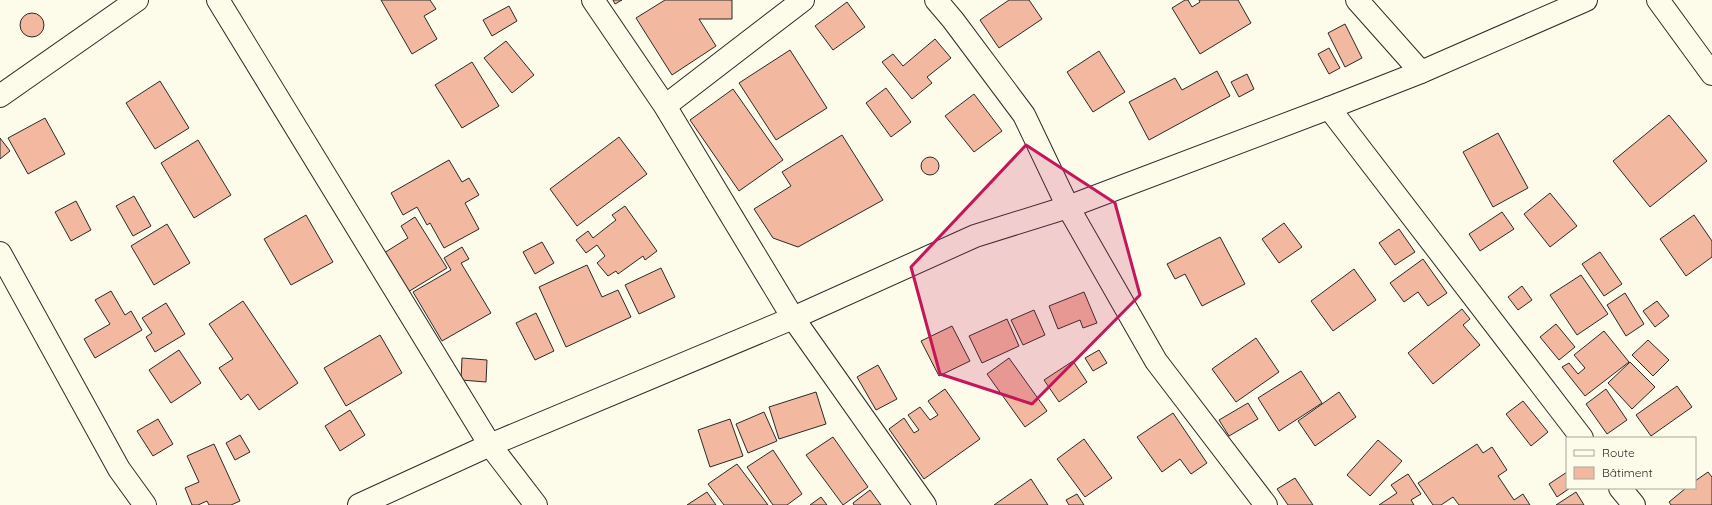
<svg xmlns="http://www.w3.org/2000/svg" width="1712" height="505" font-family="Quicksand,sans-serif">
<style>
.building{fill:#f2b8a0;stroke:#2b2b2b}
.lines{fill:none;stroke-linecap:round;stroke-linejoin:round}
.minor-casing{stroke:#2b2b2b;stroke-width:24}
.major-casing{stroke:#2b2b2b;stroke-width:24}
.minor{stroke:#fdfbea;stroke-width:22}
.major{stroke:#fdfbea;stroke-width:22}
.marked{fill:#c2185b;fill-opacity:0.2;stroke:#c2185b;stroke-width:3;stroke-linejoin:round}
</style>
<rect width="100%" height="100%" fill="#fdfbea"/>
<path class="building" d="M381,0H430L436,9L424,16L437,39L412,54Z
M613,0H622L615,4Z
M665,0H732V19H699L716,46L672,75L636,18Z
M1009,0H1029L1042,19L999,48L980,20Z
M1185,0H1188L1192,7L1200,2L1199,0H1238L1251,23L1200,54L1172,8Z
M847,2L865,27L833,50L815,26Z
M509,6L517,21L492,36L483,20Z
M20 25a12 12 0 1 1 24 0a12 12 0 1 1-24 0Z
M1345,24L1362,58L1345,67L1328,33Z
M935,39L951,58L927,77L932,83L912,99L882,62L893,54L903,66Z
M506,41L534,75L512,93L484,58Z
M1329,48L1340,68L1329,74L1318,54Z
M790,50L827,108L776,140L739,83Z
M1099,51L1125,92L1093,112L1067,72Z
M472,62L499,106L462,128L435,85Z
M1217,71L1230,96L1149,140L1129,102L1175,78L1182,90Z
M1247,74L1254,89L1239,97L1231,82Z
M160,81L189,128L155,149L126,103Z
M886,88L911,122L891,137L866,103Z
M733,89L783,160L739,191L690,120Z
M974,94L1002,131L974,152L945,116Z
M1669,115L1707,161L1650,207L1613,161Z
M45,118L65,154L28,174L8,138Z
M1498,133L1528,188L1493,207L1463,152Z
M842,135L883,200L798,247L773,238L754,209L791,186L782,172Z
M619,137L647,174L577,226L550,189Z
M0,138L10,151L0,159Z
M198,140L231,195L194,218L161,163Z
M921 166a9 9 0 1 1 18 0a9 9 0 1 1-18 0Z
M449,160L462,182L469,178L479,195L465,203L479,229L444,248L430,223L427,225L417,207L403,215L391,193Z
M1550,193L1577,226L1550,247L1524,214Z
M134,196L151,226L133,236L116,206Z
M76,201L91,230L71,241L55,212Z
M625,206L657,251L645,260L643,256L618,274L616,271L608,276L597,263L605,256L597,245L586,253L576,240L588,231L593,238L616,220L612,215Z
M1502,212L1514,229L1480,251L1469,234Z
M306,215L333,262L291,285L264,239Z
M1694,215L1712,241V257L1686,276L1660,239Z
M415,217L447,268L408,292L384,253L408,238L401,226Z
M1284,223L1302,247L1279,263L1262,239Z
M167,224L190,263L154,285L131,246Z
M1399,229L1415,252L1395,265L1379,243Z
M1220,237L1245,284L1202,306L1185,274L1175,279L1167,264Z
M542,242L554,263L535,274L523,252Z
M462,247L469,259L461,263L491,313L442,341L413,292L451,270L444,258Z
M1600,252L1622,284L1604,296L1582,264Z
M1423,259L1447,293L1428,306L1418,292L1404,302L1390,283Z
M587,265L602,297L618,290L631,317L566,347L539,287Z
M661,268L675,297L639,314L625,285Z
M1354,269L1376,300L1333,331L1311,301Z
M1581,275L1608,314L1577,335L1550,295Z
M1522,286L1532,300L1518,310L1508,297Z
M111,291L125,315L131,311L142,330L95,358L84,339L110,324L95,300Z
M1084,292L1097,323L1083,328L1080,320L1058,329L1049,306Z
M1625,293L1644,324L1626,336L1607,305Z
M243,301L298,383L259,410L248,394L241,400L219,368L233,359L209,324Z
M1657,301L1669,316L1655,327L1643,311Z
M166,303L185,334L155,352L146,337L152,333L142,318Z
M1462,309L1470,319L1463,325L1480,345L1433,384L1408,353Z
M1034,310L1045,335L1023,345L1011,320Z
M536,313L554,351L535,360L516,323Z
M1007,319L1019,346L982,363L969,336Z
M1556,324L1575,347L1559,360L1540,337Z
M952,326L970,361L939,376L921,341Z
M1604,331L1629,362L1585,396L1562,367L1569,363L1578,374L1585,368L1574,355Z
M380,335L402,373L346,406L324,368Z
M1256,338L1279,372L1236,402L1212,369Z
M1648,340L1669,360L1653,376L1632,355Z
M179,350L201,383L171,403L149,370Z
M1099,350L1107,363L1093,371L1085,358Z
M462,358L487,360L486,382L461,380Z
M1009,358L1047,411L1025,427L987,374Z
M1073,361L1087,382L1059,402L1044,380Z
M1630,362L1655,387L1632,409L1608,383Z
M878,365L897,399L876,410L857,377Z
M1301,371L1322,403L1279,431L1258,398Z
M1677,386L1692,407L1651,436L1636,415Z
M945,389L980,439L924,479L889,429L904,418L914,433L919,430L908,415L920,407L930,420L938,415L928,401Z
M1606,389L1627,420L1607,434L1586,404Z
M816,392L826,424L779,439L769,407Z
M1339,392L1356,417L1315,446L1298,421Z
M1523,401L1548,432L1531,446L1506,414Z
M1248,403L1258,419L1229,436L1219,420Z
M350,410L365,435L340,451L325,426Z
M764,412L777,441L748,453L736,424Z
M1173,413L1207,463L1191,474L1180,459L1162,472L1137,437Z
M158,419L173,444L153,456L137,431Z
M730,419L743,456L710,467L698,430Z
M240,435L250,452L235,460L226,443Z
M833,437L868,487L843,505L806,455Z
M1084,439L1112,478L1085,497L1057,459Z
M1378,440L1402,461L1370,496L1347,475Z
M214,444L240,501L231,505H209L207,501L198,505H192L185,488L199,482L187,456Z
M1477,444L1483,453L1492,447L1507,470L1498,476L1514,500L1523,494L1530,505H1459L1453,497L1441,505H1433L1418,483Z
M773,450L802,494L787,505H773L747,467Z
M737,464L768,505H724L708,484Z
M1567,472V488H1570L1557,497L1549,484Z
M1708,472L1712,477V505H1671L1669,502L1686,488H1695V481Z
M1408,474L1421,494L1411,500L1414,505H1379L1397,493L1391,485Z
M1295,478L1313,505H1288L1277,489Z
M1031,479L1048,505H994Z
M870,490L881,505H854L853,503Z
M707,492L716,505H687Z
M1576,492L1584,505H1556Z
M1077,494L1084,505H1069L1066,500Z
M821,497L827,505H810Z"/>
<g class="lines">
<defs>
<path id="minor" d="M218,0L490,445L536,505
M593,0L665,106L793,318L925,505
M936,0L953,20L1024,115L1068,207L1156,361L1266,505
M1357,0L1421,72
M1658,0L1712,74
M0,96L137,0
M665,106L803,0
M1329,108L1582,438
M0,253L119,469L145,505
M1620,488L1634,505"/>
<path id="major" d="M359,505L490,445L793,318L975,236L1068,207L1329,108L1421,72L1586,0"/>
</defs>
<use href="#minor" class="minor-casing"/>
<use href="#major" class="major-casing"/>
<use href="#minor" class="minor"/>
<use href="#major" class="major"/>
</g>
<path class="marked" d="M1026,145L1115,203L1140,295L1032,404L940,374L911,267Z"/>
<rect x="1566" y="437" width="130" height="52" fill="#fdfbea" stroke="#a9a89e"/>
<rect x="1574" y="450" width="20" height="6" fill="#fdfbea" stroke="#a9a89e"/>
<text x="1602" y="457" font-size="12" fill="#2b2b2b">Route</text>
<rect x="1574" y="467" width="20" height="12" fill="#f2b8a0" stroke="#a9a89e"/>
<text x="1602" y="477" font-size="12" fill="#2b2b2b">Bâtiment</text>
</svg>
